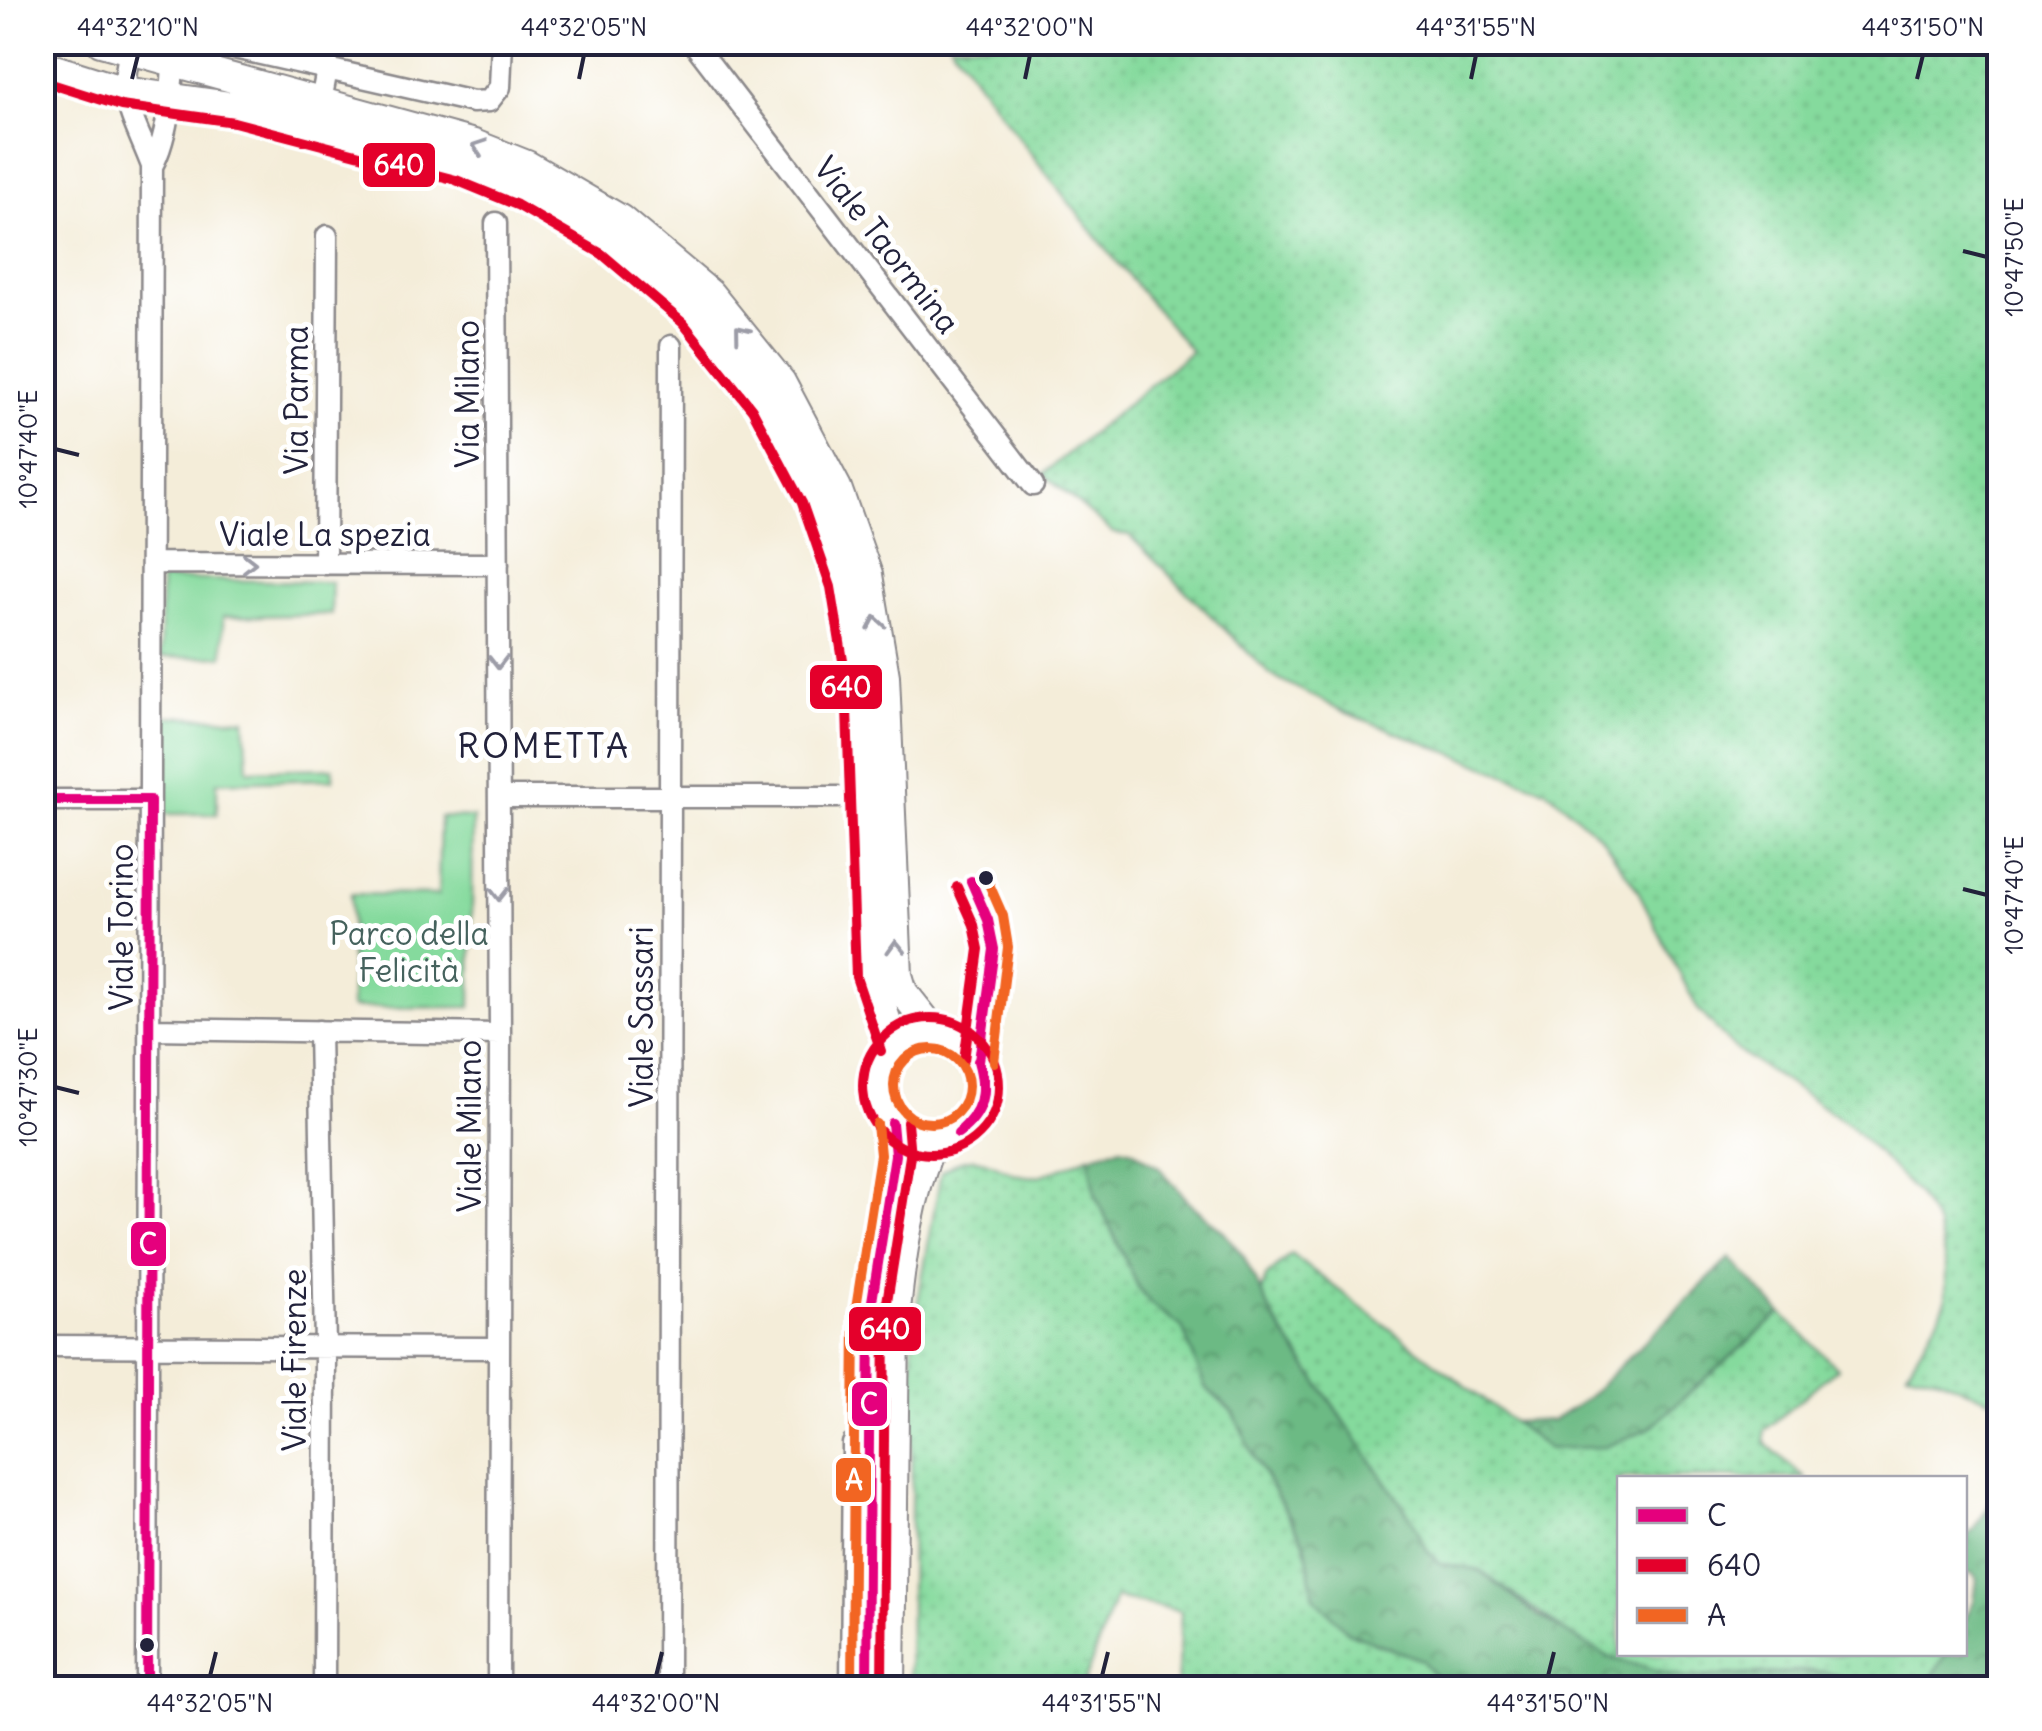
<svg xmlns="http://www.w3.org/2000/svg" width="2042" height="1731" font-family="Delius,sans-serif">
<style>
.grass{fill:url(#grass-dots);stroke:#547e6c;stroke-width:2.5}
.forest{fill:url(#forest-crowns);stroke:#476e60;stroke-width:2.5}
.green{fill:#85da9d;stroke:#547e6c;stroke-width:2.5}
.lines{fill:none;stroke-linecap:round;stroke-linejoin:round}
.minor-casing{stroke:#8b888a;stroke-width:25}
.major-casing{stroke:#8b888a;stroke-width:32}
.minor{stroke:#fff;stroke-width:20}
.major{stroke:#fff;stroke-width:28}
.bus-1-casing{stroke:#fff;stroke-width:18}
.bus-2-casing{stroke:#fff;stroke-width:18}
.bus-3-casing{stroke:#fff;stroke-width:18}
.bus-1{stroke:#e5007d;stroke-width:10}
.bus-2{stroke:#e4002b;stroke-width:10}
.bus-3{stroke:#f26522;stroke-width:10}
.oneway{stroke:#9c9ca7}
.ticks{fill:none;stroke:#22223b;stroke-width:4}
.bus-dot{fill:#22223b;stroke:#fff;stroke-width:4}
.labels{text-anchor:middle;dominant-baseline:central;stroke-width:10;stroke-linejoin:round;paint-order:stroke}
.street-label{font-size:32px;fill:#22223b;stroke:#fff}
.park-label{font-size:32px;fill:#45625d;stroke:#fff}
.neighbourhood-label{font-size:35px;letter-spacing:2.5px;fill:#22223b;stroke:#fff}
.line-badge{stroke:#fff;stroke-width:4}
.badge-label{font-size:28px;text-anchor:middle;font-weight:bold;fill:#fff}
.neatline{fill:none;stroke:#22223b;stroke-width:4}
.ticks-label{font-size:25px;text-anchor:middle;fill:#22223b}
</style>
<defs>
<pattern id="grass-dots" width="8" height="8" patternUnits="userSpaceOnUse" patternTransform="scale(2.5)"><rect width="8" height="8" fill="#85da9d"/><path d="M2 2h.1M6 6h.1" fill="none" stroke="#73bb88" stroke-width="1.8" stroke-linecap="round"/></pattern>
<pattern id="forest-crowns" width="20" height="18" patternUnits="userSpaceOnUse" patternTransform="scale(2.5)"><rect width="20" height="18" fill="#6cba84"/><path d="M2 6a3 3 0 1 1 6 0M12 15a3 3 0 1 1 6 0" fill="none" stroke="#58976d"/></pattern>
</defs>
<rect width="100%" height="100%" fill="#fff"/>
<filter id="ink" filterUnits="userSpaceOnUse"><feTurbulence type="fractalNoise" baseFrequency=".01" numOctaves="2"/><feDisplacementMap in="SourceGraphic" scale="20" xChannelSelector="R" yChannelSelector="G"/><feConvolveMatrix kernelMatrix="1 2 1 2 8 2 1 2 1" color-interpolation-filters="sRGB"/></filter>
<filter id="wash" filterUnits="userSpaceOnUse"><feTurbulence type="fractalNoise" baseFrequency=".0048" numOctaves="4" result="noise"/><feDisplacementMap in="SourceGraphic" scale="40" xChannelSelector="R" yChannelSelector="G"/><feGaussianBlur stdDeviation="2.25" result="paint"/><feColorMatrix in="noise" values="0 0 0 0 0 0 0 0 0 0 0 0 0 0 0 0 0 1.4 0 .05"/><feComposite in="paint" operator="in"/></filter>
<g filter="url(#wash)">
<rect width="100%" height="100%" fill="#f4edd9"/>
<path class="grass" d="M950,43H1999V1398L1992,1400L1939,1378L1907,1371L1939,1317L1946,1300V1267L1937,1226L1917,1194L1850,1125L1734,1048L1697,1008L1637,889L1602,838L1547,790L1347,713L1271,675L1129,535L1113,533L1043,474L1191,351C1106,251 1025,150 950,43Z
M1089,1156L1096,1196L1124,1258L1151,1304L1182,1326L1205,1387L1234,1413L1255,1459L1305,1543L1314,1597L1374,1643L1422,1660L1444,1688H1177L1181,1611L1115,1598L1084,1683L1024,1685L1023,1688H909L913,1329L941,1172C986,1138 999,1181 1037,1176C1054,1173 1073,1162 1089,1156Z
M1291,1254L1549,1449L1648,1429L1781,1313L1837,1368L1764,1431L1765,1443L1805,1478H1620V1654H1946L1931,1679L1918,1688H1865L1840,1677L1811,1671L1686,1678L1635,1667L1610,1658L1578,1641L1480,1571L1439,1563L1427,1550L1413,1521L1274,1319L1261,1292L1266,1277Z"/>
<path class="forest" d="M1121,1147L1133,1150L1159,1167L1191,1204L1222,1230L1244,1257L1274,1319L1413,1521L1427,1550L1439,1563L1480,1571L1538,1616L1610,1658L1686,1678L1824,1671L1865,1688H1444L1422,1660L1348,1632L1314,1597L1305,1543L1255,1459L1234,1413L1205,1387L1182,1327L1151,1304L1138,1287L1096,1196L1089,1156Z
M1730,1258L1781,1313L1648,1429L1605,1447L1549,1449L1513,1422L1553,1420L1586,1399Z
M1999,1489V1688H1918L1931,1679L1946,1654H1964L1965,1618L1974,1601L1977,1579L1973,1573H1965V1537L1975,1529Z"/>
<path class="green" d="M161,579L332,582L331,614L223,617V656L160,658Z
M159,716L245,719L248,770L333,768V779L217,782V814H157Z
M440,817L473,818L471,1007L351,1008V894L438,895Z"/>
</g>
<g filter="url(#ink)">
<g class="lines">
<defs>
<path id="minor" d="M134,42C113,93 134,118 152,166L147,1688
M208,42L473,102L489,101L500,87L502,42
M693,42L1033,485
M321,102L327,69V42
M152,166C169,136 174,77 173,42
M496,223L500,1034L498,1688
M152,563L498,564
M325,564L327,236
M499,797H838
M42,800H150
M151,1029L500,1034
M319,1031L325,1346L324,1688
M42,1346L497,1348
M668,1688L671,346
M851,1688L853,1444L869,1430"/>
<path id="major" d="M101,42L474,144L527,165L620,219L710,294L781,382L837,488L868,575L885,676L898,975L903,992L935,1032
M42,65L124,91L237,107L461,166L524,191L611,242L694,312L765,401L816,497L846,583L861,678L871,975L895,1046
M877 1086a54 54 0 1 1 108 0a54 54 0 1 1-108 0Z
M867,1688L870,1314L895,1155L892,1123
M891,1688L895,1320C901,1259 909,1197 933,1140"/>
</defs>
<use href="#minor" class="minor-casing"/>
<use href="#major" class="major-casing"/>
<use href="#minor" class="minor"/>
<use href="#major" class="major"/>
<defs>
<path id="bus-1" d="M42,800H150
M971,881L988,920L994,949L979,1061
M958,1133C982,1112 987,1092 978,1061
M958,1133C983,1115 991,1090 978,1061
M147,1688L150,800
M867,1688L870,1314L895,1155L892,1123"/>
<path id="bus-2" d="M42,81L121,106L234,122L456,180L517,205L602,254L683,323L752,409L802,503L831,587L846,679L856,977L881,1051
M957,887L974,925L979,949L964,1060
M863 1086a68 68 0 1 1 136 0a68 68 0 1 1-136 0Z
M882,1688L885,1315L910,1156L907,1122"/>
<path id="bus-3" d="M985,875L1003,916L1008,947L994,1062
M894 1086a37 37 0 1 1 74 0a37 37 0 1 1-74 0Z
M852,1688L855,1314L880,1155L877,1124"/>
</defs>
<use href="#bus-1" class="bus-1-casing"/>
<use href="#bus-2" class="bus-2-casing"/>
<use href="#bus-3" class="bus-3-casing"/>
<use href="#bus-1" class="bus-1"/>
<use href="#bus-2" class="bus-2"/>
<use href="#bus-3" class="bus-3"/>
</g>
<defs><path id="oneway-chevron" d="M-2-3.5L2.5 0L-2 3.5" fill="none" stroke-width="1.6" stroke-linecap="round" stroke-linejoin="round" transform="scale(2.5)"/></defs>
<g class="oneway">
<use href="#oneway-chevron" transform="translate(479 147) rotate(-161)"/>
<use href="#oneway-chevron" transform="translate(741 332) rotate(-129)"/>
<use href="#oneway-chevron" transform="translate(249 563)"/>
<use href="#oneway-chevron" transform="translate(876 623) rotate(-100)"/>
<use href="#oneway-chevron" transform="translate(498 662) rotate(90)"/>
<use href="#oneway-chevron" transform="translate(499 894) rotate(90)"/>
<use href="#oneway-chevron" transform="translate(896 947) rotate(-92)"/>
</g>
</g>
<path class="ticks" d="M132,79L138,55M579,79L584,55M1025,79L1030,55M1471,79L1476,55M1917,79L1923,55M1963,251L1987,257M55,449L79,455M1963,889L1987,895M55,1087L79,1093M210,1676L216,1652M656,1676L662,1652M1102,1676L1108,1652M1548,1676L1554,1652"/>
<g class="bus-dot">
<circle cx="986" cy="878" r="9"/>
<circle cx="147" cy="1645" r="9"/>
</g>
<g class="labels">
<g class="street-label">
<text transform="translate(887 245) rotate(52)">Viale Taormina</text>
<text transform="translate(467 394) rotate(-90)">Via Milano</text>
<text transform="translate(296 400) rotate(-90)">Via Parma</text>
<text x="325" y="534">Viale La spezia</text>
<text transform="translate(121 927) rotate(-90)">Viale Torino</text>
<text transform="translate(641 1017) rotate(-90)">Viale Sassari</text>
<text transform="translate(469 1126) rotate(-90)">Viale Milano</text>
<text transform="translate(294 1360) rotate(-90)">Viale Firenze</text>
</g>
<g class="park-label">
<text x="409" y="933">Parco della<tspan x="409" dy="37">Felicità</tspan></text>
</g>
<g class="neighbourhood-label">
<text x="544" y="745">ROMETTA</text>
</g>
</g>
<g class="line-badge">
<rect x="361" y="141" width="76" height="48" rx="10" fill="#e4002b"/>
<rect x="808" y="663" width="76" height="48" rx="10" fill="#e4002b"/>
<rect x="129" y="1220" width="39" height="48" rx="10" fill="#e5007d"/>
<rect x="847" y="1305" width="76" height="48" rx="10" fill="#e4002b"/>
<rect x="850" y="1380" width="39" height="48" rx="10" fill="#e5007d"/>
<rect x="834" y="1456" width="39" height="48" rx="10" fill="#f26522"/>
</g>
<g class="badge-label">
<text x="399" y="175">640</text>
<text x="846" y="697">640</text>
<text x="148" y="1254">C</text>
<text x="885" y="1339">640</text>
<text x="869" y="1414">C</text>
<text x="854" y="1490">A</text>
</g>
<rect width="2042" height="1731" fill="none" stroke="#fff" stroke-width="110"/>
<rect x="1617" y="1476" width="350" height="180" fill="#ffffff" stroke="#a7a7b1" stroke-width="2.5"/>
<rect x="1637" y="1508" width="50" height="15" fill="#e5007d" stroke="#a7a7b1" stroke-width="2.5"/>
<text x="1707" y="1526" font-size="30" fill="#22223b">C</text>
<rect x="1637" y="1558" width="50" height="15" fill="#e4002b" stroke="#a7a7b1" stroke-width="2.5"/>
<text x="1707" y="1576" font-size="30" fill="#22223b">640</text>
<rect x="1637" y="1608" width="50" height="15" fill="#f26522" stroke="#a7a7b1" stroke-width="2.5"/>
<text x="1707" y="1626" font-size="30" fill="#22223b">A</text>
<rect x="55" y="55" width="1932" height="1621" class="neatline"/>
<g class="ticks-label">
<text x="138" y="36">44°32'10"N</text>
<text x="584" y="36">44°32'05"N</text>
<text x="1030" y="36">44°32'00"N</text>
<text x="1476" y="36">44°31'55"N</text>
<text x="1923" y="36">44°31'50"N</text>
<text transform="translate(2014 257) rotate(-90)" y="9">10°47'50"E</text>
<text transform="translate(28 449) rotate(-90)" y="9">10°47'40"E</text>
<text transform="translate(2014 895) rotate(-90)" y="9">10°47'40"E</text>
<text transform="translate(28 1087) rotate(-90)" y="9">10°47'30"E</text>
<text x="210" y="1712">44°32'05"N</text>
<text x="656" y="1712">44°32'00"N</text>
<text x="1102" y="1712">44°31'55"N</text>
<text x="1548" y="1712">44°31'50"N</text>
</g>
</svg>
